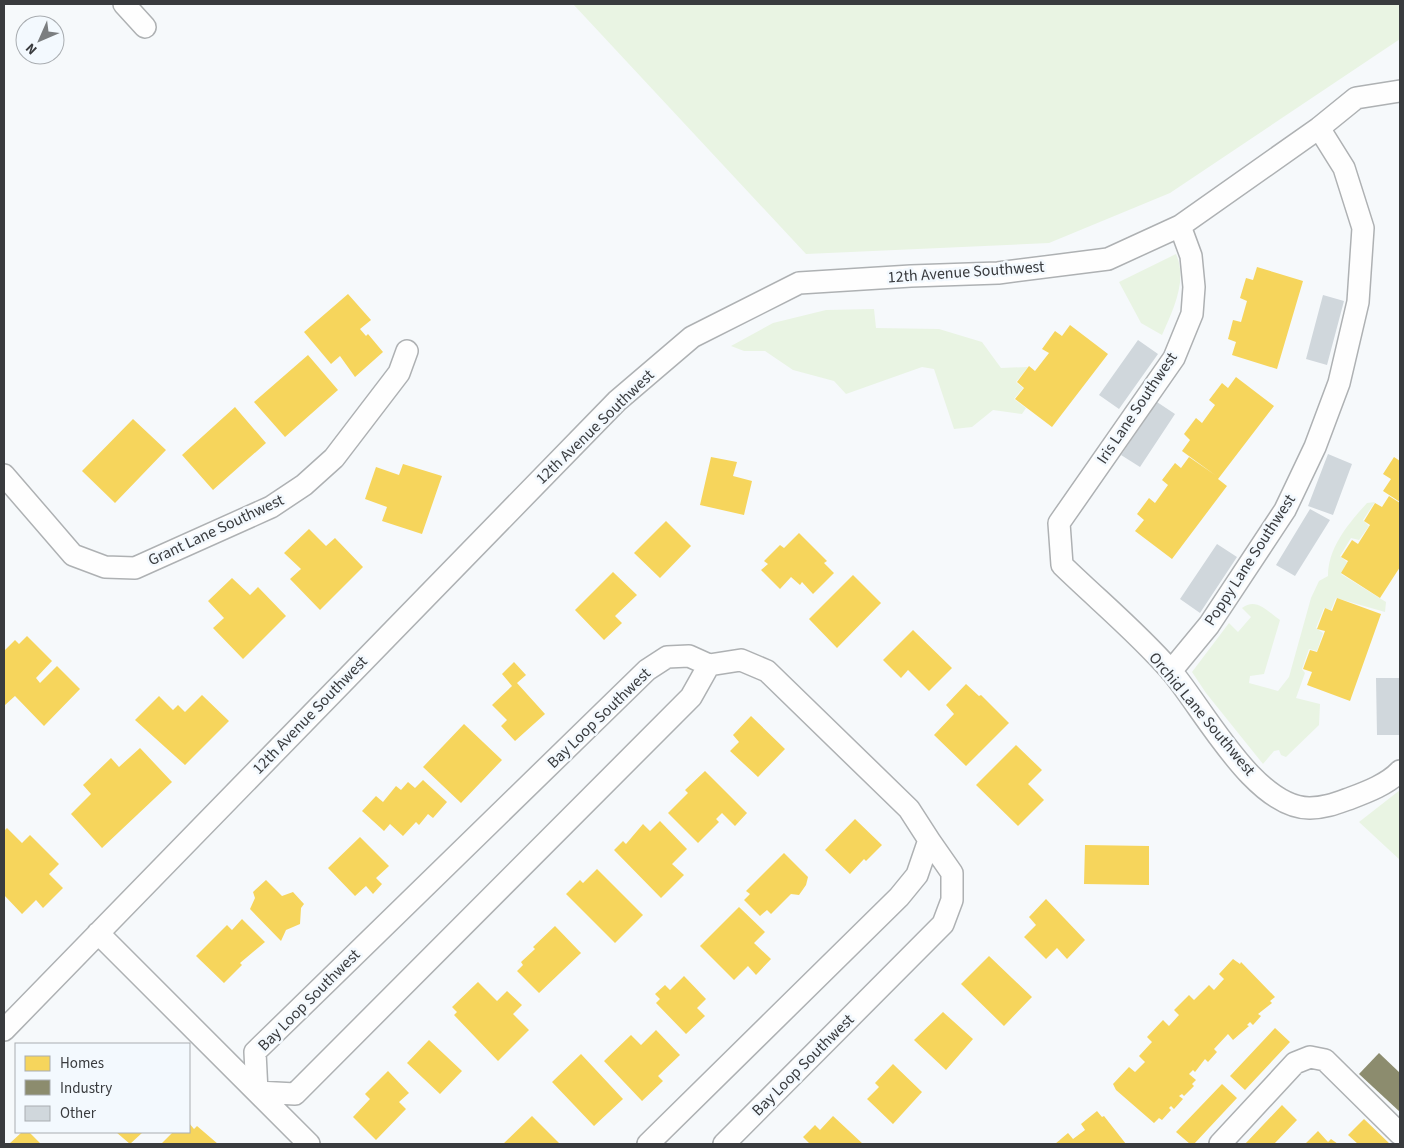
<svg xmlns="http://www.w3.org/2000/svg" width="1404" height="1148" font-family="'Source Sans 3',sans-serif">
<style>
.green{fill:#e9f4e3}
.homes{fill:#f6d55c}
.industry{fill:#8c8c6e}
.building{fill:#d0d7dc}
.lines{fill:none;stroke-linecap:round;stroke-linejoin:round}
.street-casing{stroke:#aeb1b3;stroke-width:24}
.street{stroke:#fefefe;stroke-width:21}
.labels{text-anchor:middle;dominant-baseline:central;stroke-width:5;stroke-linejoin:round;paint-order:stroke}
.street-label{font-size:16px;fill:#393b3e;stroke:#f3f9fe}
</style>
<rect width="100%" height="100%" fill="#f6f9fb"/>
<path class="green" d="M573,4H1400V39L1170,193L1049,243L806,254Z
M1176,254C1188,280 1173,310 1162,335L1141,323L1119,282Z
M874,309L876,328L939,329L982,342L1001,368L1028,367L1016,382L1023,388L1014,399L1026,408L1022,414L993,410L972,427L954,429L934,369L922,367L846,394L834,381L793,370L765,351H744L731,346L773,323L826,310Z
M1375,502L1363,520L1369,526L1359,540L1351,538L1340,556L1347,562L1341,574L1386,602L1385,612L1336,598L1331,610L1324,608L1316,628L1323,633L1317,651L1309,649L1302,669L1305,673L1296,698L1320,704L1319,725L1286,757L1281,755L1279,750L1274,751L1263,764L1206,693L1192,672L1229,623L1238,632L1251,617L1242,608C1256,597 1267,611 1280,620L1264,674L1250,676L1249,683L1278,691L1289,677L1311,598L1319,581L1328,576C1328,547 1349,523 1367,503Z
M1400,790V860L1359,822Z"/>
<path class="homes" d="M1257,267L1303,281L1277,369L1232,355L1236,342L1228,339L1233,320L1241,322L1247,301L1240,298L1246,278L1253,280Z
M348,294L371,320L360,329L366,336L368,334L383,352L355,377L340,356L331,364L304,332Z
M1070,325L1108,354L1052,427L1015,399L1024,388L1017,382L1029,366L1035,371L1049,353L1042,349L1055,331L1062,336Z
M308,355L338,390L285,437L254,402Z
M1236,377L1274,406L1218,479L1227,486L1172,559L1135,531L1144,520L1137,514L1149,498L1155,503L1168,485L1162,480L1175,463L1181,468L1189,457L1215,475L1182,451L1190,440L1184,434L1196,418L1202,423L1215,405L1209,400L1222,383L1228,388Z
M235,407L266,443L213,490L182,455Z
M133,419L166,450L115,503L82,471Z
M711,457L737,462L733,476L752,481L744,515L700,505Z
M1394,457L1400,461V502L1383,491L1391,479L1383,474Z
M403,464L442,476L422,534L382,521L387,507L365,499L376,467L399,475Z
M1389,496L1400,503V567L1380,598L1341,573L1348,561L1341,557L1352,540L1358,544L1370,525L1364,521L1375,503L1382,507Z
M666,521L691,546L660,578L634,553Z
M309,529L326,546L335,538L363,567L320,610L290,579L301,569L284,553Z
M799,533L827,561L824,563L834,573L813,594L802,582L800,585L791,577L780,589L761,570L768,564L764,561L780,545L784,548Z
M613,572L637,595L615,616L622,623L604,640L575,610Z
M853,575L881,603L837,648L809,619Z
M232,578L250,595L258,587L286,616L243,659L213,628L224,618L208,601Z
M1337,598L1381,614L1350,701L1307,685L1312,672L1303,669L1310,650L1317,652L1325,631L1317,629L1325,608L1332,611Z
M913,630L952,668L929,691L908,670L901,678L883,660Z
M27,636L52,661L36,678L40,683L57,666L80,689L44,726L15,696L5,705L4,704V651L15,640L19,644Z
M514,662L526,675L517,683L545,714L515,741L501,726L507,720L492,705L512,686L502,674Z
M966,684L979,696L981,695L1009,723L966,766L934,735L954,714L946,705Z
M202,695L229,721L185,765L135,720L159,696L173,710L178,705L185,712Z
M751,716L785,749L758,777L730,751L739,742L733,735Z
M464,724L502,760L461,803L423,767Z
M1016,745L1042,770L1028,784L1044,800L1018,826L976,785Z
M140,748L172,782L102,848L71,814L91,794L83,785L111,758L119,767Z
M705,771L747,813L735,826L722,813L716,819L719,822L698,843L668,813L688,793L685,790Z
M423,780L447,802L433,818L428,814L419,825L416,822L403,836L390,824L384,831L362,811L376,796L383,802L396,786L401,790L408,782L415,788Z
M855,819L882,845L866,861L864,859L850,874L825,850Z
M660,821L687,849L672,864L684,875L661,898L614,850L623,841L626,844L643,824L650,831Z
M7,828L22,843L30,835L59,864L49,874L63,888L43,908L36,900L22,914L4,895V831Z
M360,837L389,866L376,878L382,884L373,894L366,886L355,896L328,868Z
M1085,845L1149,846V885L1084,884Z
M784,853L808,877L806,885L799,895L791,894L771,914L767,910L760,916L744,900L750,894L746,891Z
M597,869L643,915L615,943L566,894L580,880L583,883Z
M266,880L282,896L293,892L304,904L301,908L300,924L286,930L281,941L250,909L255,898L253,892Z
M1046,899L1085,940L1067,959L1057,948L1046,959L1024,937L1036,925L1029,917Z
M739,907L765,932L754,943L771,959L756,975L748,966L734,980L700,946Z
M242,919L265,942L240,963L242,965L224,983L196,956L227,925L232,930Z
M555,926L581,953L539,993L517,971L523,965L521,962L535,949L533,947Z
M989,956L1032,997L1004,1026L961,984Z
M1233,959L1240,964L1241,962L1275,997L1270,1001L1272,1003L1258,1014L1261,1016L1253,1025L1250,1022L1247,1025L1249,1026L1233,1040L1228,1034L1214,1049L1217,1052L1208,1062L1205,1059L1195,1072L1193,1070L1189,1074L1196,1080L1192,1084L1194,1086L1184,1096L1182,1094L1179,1096L1183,1099L1174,1109L1171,1106L1169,1108L1171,1110L1162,1120L1159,1118L1154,1123L1116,1090L1113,1084L1129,1067L1135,1072L1145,1062L1139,1056L1152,1042L1147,1037L1163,1020L1169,1026L1179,1015L1174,1010L1189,995L1194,1000L1209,985L1214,990L1224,979L1219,974Z
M684,976L706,999L697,1008L705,1016L686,1034L656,1003L660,999L655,994L665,985L670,990Z
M478,982L497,1001L507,991L522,1005L513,1014L529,1030L498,1061L454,1015L457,1012L452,1007Z
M943,1012L973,1039L946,1070L914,1040Z
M1275,1028L1290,1042L1245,1090L1230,1076Z
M656,1030L680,1055L658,1076L663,1081L642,1101L604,1061L631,1035L641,1045Z
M429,1040L462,1071L440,1094L407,1063Z
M581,1054L623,1099L594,1126L552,1082Z
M893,1064L922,1092L893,1124L867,1099L879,1087L875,1083Z
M388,1071L409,1093L399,1102L406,1109L376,1140L353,1117L370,1099L365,1094Z
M1222,1084L1237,1098L1194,1144H1190L1176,1132Z
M1282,1105L1297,1120L1274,1144H1245Z
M1097,1111L1102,1117L1104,1116L1126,1144H1055L1068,1133L1073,1139L1085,1130L1081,1124Z
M532,1116L560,1144H503Z
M833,1116L863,1144H810L803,1137L815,1125L820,1130Z
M1364,1119L1390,1144H1358L1348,1135Z
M189,1123L194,1129L197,1126L218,1144H161L173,1132H189Z
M1318,1131L1328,1142L1331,1139L1338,1144H1305Z
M22,1132H29L41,1144H9Z
M116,1132H143L130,1144Z"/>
<path class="industry" d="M1379,1053L1400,1073V1112L1359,1074Z"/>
<path class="building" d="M1323,295L1344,301L1327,365L1306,359Z
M1138,340L1158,354L1119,409L1099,395Z
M1157,402L1175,414L1140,467L1121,455Z
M1328,454L1352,464L1333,515L1308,506Z
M1310,509L1330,520L1295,576L1276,565Z
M1217,544L1237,557L1200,613L1180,599Z
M1376,678H1400V735H1377Z"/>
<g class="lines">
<defs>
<path id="street" d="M124,4L145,27
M1180,226L1191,256L1194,287L1192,314L1174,358L1059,523L1062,565C1098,600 1138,633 1171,671C1203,708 1255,809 1310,808C1325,808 1337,803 1351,798C1367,792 1388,784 1400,771
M4,475L73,555L105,567L135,568L271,507L304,485L334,458L399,373L407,351
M1171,671L1209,625L1285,510L1315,447L1339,383L1358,302L1363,228L1344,168L1319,128
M98,933L309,1144
M4,1030L617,401L692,337L799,283L911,276L998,273L1108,259L1180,226L1319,128L1356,98L1400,91
M257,1092L255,1052L647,670L667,657L689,656L709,665L741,660L767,671L909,809L929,840
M257,1092L295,1094L691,697L709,665
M648,1144L899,897L917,875L929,840L952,873V900L943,924L724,1144
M1220,1144L1295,1063L1310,1057L1325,1060L1400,1134"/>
</defs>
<use href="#street" class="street-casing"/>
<use href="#street" class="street"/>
</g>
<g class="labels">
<g class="street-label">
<text transform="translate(966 272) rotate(-4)">12th Avenue Southwest</text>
<text transform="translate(1137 408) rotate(-56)">Iris Lane Southwest</text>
<text transform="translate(595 427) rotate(-44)">12th Avenue Southwest</text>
<text transform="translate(216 530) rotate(-25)">Grant Lane Southwest</text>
<text transform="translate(1250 560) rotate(-57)">Poppy Lane Southwest</text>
<text transform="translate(1202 714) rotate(50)">Orchid Lane Southwest</text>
<text transform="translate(310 715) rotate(-46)">12th Avenue Southwest</text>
<text transform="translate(599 718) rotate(-44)">Bay Loop Southwest</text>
<text transform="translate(309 1000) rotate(-45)">Bay Loop Southwest</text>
<text transform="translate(803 1065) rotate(-45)">Bay Loop Southwest</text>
</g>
</g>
<rect width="1404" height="1148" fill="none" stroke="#393b3e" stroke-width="10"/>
<rect x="15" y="1043" width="175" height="90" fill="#f3f9fe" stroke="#a9adb1"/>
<rect x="25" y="1056" width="25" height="15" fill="#f6d55c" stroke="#a9adb1"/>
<text x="60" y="1068" font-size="15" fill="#393b3e">Homes</text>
<rect x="25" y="1080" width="25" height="15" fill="#8c8c6e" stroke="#a9adb1"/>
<text x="60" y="1093" font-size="15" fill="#393b3e">Industry</text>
<rect x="25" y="1106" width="25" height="15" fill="#d0d7dc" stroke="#a9adb1"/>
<text x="60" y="1118" font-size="15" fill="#393b3e">Other</text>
<g transform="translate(40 40) rotate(225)"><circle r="24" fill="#f3f9fe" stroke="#a9adb1"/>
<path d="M0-4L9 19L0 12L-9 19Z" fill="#7b7e80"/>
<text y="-8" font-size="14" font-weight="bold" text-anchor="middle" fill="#393b3e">N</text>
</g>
</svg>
